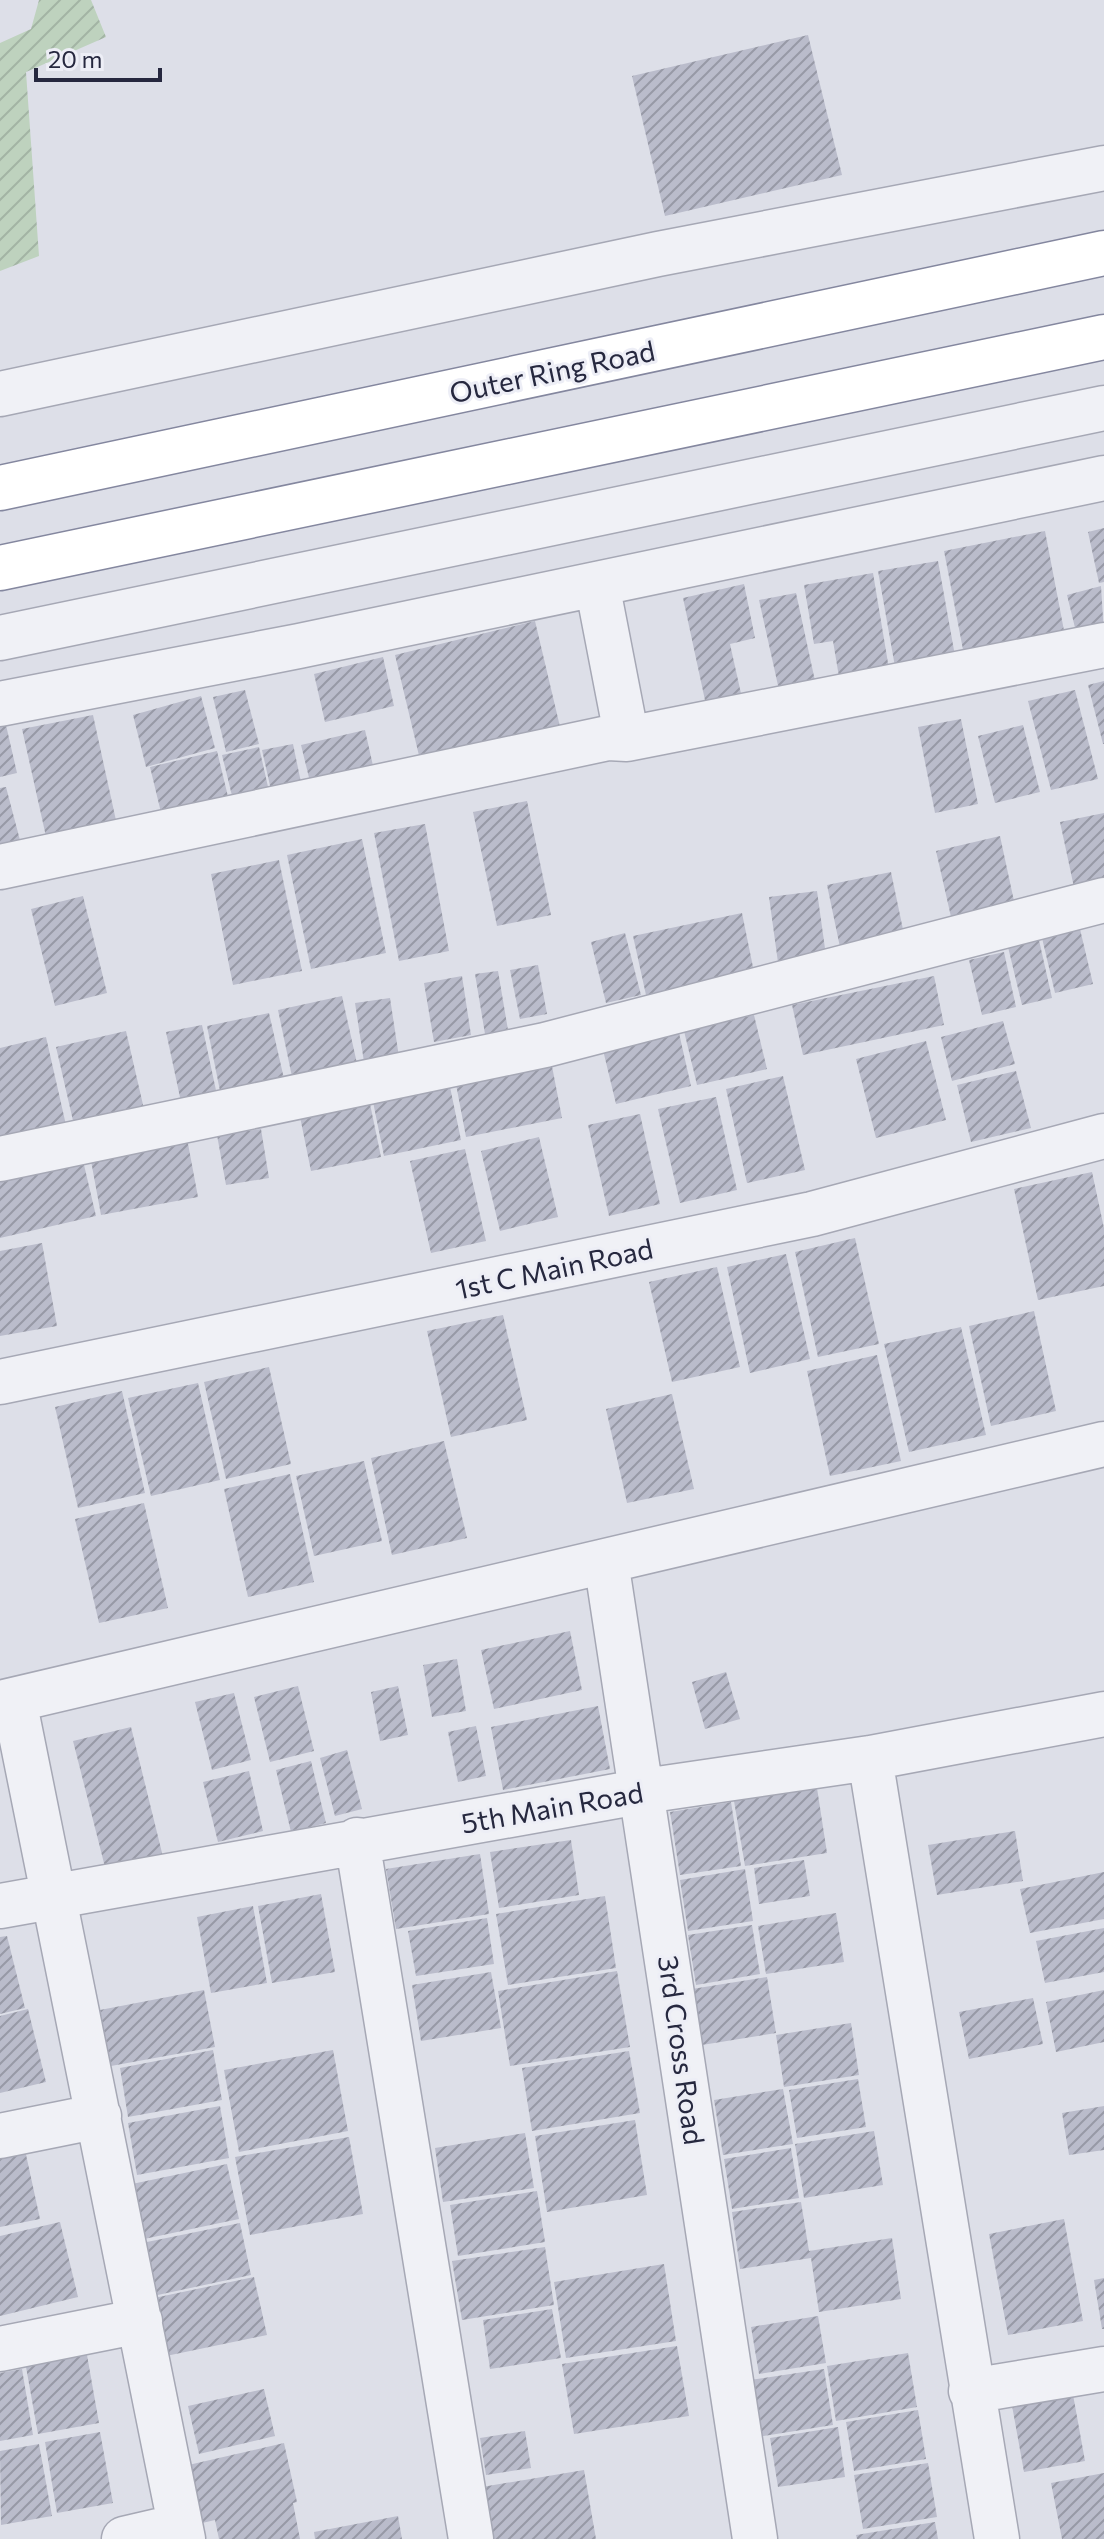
<svg xmlns="http://www.w3.org/2000/svg" width="1104" height="2539" font-family="Commissioner,sans-serif">
<style>
.garden{fill:url(#garden-furrows)}
.building{fill:url(#building-hatch)}
.lines{fill:none;stroke-linecap:round;stroke-linejoin:round}
.minor-casing{stroke:#a6a8b5;stroke-width:47}
.tertiary-casing{stroke:#a6a8b5;stroke-width:47}
.trunk-casing{stroke:#84879f;stroke-width:47}
.minor{stroke:#f0f1f6;stroke-width:44}
.tertiary{stroke:#f0f1f6;stroke-width:44}
.trunk{stroke:#fff;stroke-width:44}
.labels{text-anchor:middle;dominant-baseline:central;stroke-width:6;stroke-linejoin:round;paint-order:stroke}
.street-label{font-size:28px;fill:#26283f;stroke:#edeef6}
</style>
<defs>
<pattern id="garden-furrows" width="10" height="10" patternUnits="userSpaceOnUse" patternTransform="scale(2)"><rect width="10" height="10" fill="#bed2be"/><path d="M-1 1l2-2M0 10L10 0M9 11l2-2" fill="none" stroke="#a3b4a4"/></pattern>
<pattern id="building-hatch" width="6" height="6" patternUnits="userSpaceOnUse" patternTransform="scale(2)"><rect width="6" height="6" fill="#babccb"/><path d="M-1 1l2-2M0 6l6-6M5 7l2-2" fill="none" stroke="#9799a6"/></pattern>
</defs>
<rect width="100%" height="100%" fill="#dddfe8"/>
<path class="garden" d="M39,0H91L106,37L26,72L39,256L0,271V43L31,29Z"/>
<path class="building" d="M808,35L842,175L665,216L632,76Z
M1104,528V582L1099,583L1088,532Z
M1045,531L1066,641L965,660L944,551Z
M938,561L957,667L897,678L878,571Z
M873,573L891,681L841,689L833,641L814,644L804,585Z
M744,584L755,638L730,644L742,698L706,705L683,598Z
M1101,586L1104,634L1078,640L1067,595Z
M796,593L817,690L781,699L759,600Z
M535,621L561,731L421,764L395,655Z
M383,657L394,706L325,722L314,674Z
M1104,681V744H1103L1088,685Z
M245,690L259,744L226,752L213,697Z
M1075,690L1098,779L1051,790L1028,701Z
M201,696L215,748L146,767L133,715Z
M93,715L117,825L47,841L22,729Z
M961,719L978,804L935,813L918,727Z
M6,725L17,773L0,777V727Z
M1023,725L1040,792L995,803L978,736Z
M365,730L376,779L313,794L301,745Z
M293,744L303,792L273,799L262,750Z
M259,747L271,800L235,808L222,755Z
M217,751L231,809L164,825L150,767Z
M6,787L21,844L0,850V788Z
M527,801L551,915L497,926L473,812Z
M1104,813V886L1075,892L1060,822Z
M425,824L449,951L399,961L374,833Z
M1000,836L1017,915L954,930L936,851Z
M362,839L386,953L311,969L287,855Z
M279,860L302,971L233,985L211,874Z
M891,872L905,939L841,952L827,885Z
M817,891L828,970L780,977L769,897Z
M83,896L107,993L55,1006L31,909Z
M742,913L754,972L646,995L633,936Z
M1080,929L1093,984L1055,993L1042,938Z
M625,933L641,995L606,1003L591,942Z
M1039,940L1052,998L1022,1005L1008,947Z
M1004,952L1016,1007L982,1015L969,960Z
M538,965L547,1014L520,1019L510,970Z
M498,971L508,1030L485,1034L475,974Z
M462,976L471,1035L434,1042L424,983Z
M934,976L944,1025L803,1055L792,1005Z
M342,996L360,1077L295,1091L278,1010Z
M390,998L399,1057L364,1062L355,1003Z
M269,1013L285,1083L221,1096L207,1026Z
M754,1015L767,1069L697,1085L684,1031Z
M1003,1021L1015,1064L952,1081L941,1037Z
M202,1025L217,1095L181,1102L166,1032Z
M126,1031L144,1109L74,1125L56,1047Z
M679,1033L691,1086L616,1104L603,1050Z
M46,1037L66,1125L0,1140V1048Z
M926,1041L946,1120L876,1138L856,1059Z
M551,1061L562,1118L466,1137L455,1079Z
M1016,1071L1031,1128L971,1142L957,1085Z
M783,1076L805,1170L747,1183L726,1089Z
M449,1082L461,1140L384,1156L372,1097Z
M716,1097L737,1190L680,1203L658,1109Z
M369,1099L381,1157L311,1171L299,1112Z
M640,1114L660,1204L609,1216L588,1125Z
M261,1129L269,1178L226,1185L217,1135Z
M186,1133L198,1197L101,1215L89,1150Z
M539,1137L558,1217L500,1231L481,1151Z
M465,1149L486,1241L431,1253L410,1161Z
M81,1152L96,1216L0,1238V1170Z
M1092,1172L1104,1228V1286L1038,1300L1014,1189Z
M855,1238L879,1344L818,1357L795,1252Z
M42,1243L57,1326L0,1336V1251Z
M786,1254L810,1359L750,1373L727,1267Z
M717,1267L740,1367L672,1382L649,1282Z
M1034,1311L1056,1411L991,1426L969,1326Z
M503,1315L527,1420L451,1437L427,1331Z
M961,1327L986,1435L909,1452L884,1344Z
M877,1355L901,1461L830,1476L807,1371Z
M269,1367L291,1464L226,1479L204,1382Z
M198,1383L220,1480L151,1496L128,1398Z
M122,1391L145,1493L78,1508L55,1407Z
M672,1394L694,1489L627,1503L606,1409Z
M444,1441L467,1538L392,1555L371,1458Z
M364,1461L382,1541L314,1556L296,1476Z
M290,1474L314,1582L248,1597L224,1489Z
M144,1503L168,1608L99,1623L75,1519Z
M570,1631L582,1690L494,1709L481,1650Z
M457,1659L466,1711L432,1717L423,1665Z
M726,1672L740,1719L705,1729L692,1682Z
M298,1686L314,1751L270,1762L254,1697Z
M398,1686L408,1735L380,1741L371,1692Z
M234,1693L251,1760L212,1770L195,1702Z
M598,1706L610,1769L503,1790L491,1727Z
M476,1726L486,1776L458,1782L448,1732Z
M131,1727L165,1865L108,1879L73,1741Z
M347,1750L362,1809L335,1816L320,1758Z
M311,1761L326,1823L291,1832L276,1770Z
M249,1771L263,1831L218,1842L203,1782Z
M817,1788L827,1853L745,1866L734,1801Z
M731,1802L741,1866L680,1875L670,1812Z
M1015,1831L1023,1881L937,1895L928,1845Z
M571,1840L579,1895L499,1908L490,1852Z
M480,1854L489,1914L396,1929L386,1869Z
M804,1860L810,1896L759,1904L754,1868Z
M745,1869L753,1921L688,1931L680,1880Z
M1104,1872V1919L1030,1933L1020,1889Z
M321,1894L335,1972L272,1983L258,1906Z
M605,1896L616,1968L508,1985L496,1914Z
M253,1906L267,1983L211,1993L197,1917Z
M836,1913L844,1962L766,1974L758,1926Z
M487,1918L494,1964L416,1976L408,1931Z
M752,1925L760,1974L696,1985L688,1935Z
M1104,1928V1972L1045,1983L1036,1941Z
M7,1936L25,2008L0,2014V1937Z
M617,1971L630,2047L510,2066L498,1991Z
M491,1972L501,2028L421,2041L412,1985Z
M767,1977L776,2033L702,2045L692,1989Z
M204,1990L215,2047L111,2066L100,2010Z
M1104,1990V2042L1056,2052L1046,2002Z
M1033,1998L1043,2044L969,2059L959,2012Z
M28,2009L46,2082L0,2093V2016Z
M851,2023L859,2075L784,2087L776,2035Z
M213,2050L222,2100L128,2117L120,2068Z
M333,2050L348,2131L239,2152L224,2070Z
M629,2051L640,2113L532,2131L522,2068Z
M858,2079L866,2127L797,2138L789,2090Z
M783,2089L793,2144L723,2155L714,2100Z
M220,2106L229,2158L137,2175L128,2123Z
M1104,2106V2150L1069,2155L1062,2113Z
M635,2120L647,2195L547,2212L535,2136Z
M874,2131L883,2185L804,2198L795,2144Z
M525,2133L534,2188L443,2202L435,2148Z
M349,2137L363,2214L250,2235L235,2157Z
M791,2148L799,2198L732,2209L724,2159Z
M25,2150L40,2219L0,2227V2156Z
M227,2164L239,2219L144,2239L132,2184Z
M537,2191L545,2242L458,2256L450,2205Z
M801,2202L809,2251L892,2238L901,2299L819,2312L811,2258L740,2269L732,2212Z
M1064,2219L1083,2321L1008,2335L989,2234Z
M60,2222L78,2297L0,2316V2236Z
M240,2223L251,2275L153,2296L142,2243Z
M545,2247L554,2305L462,2320L452,2261Z
M664,2264L676,2341L566,2358L554,2282Z
M254,2277L267,2335L166,2356L154,2298Z
M1104,2278V2329H1102L1094,2280Z
M552,2309L561,2358L490,2369L483,2320Z
M818,2316L826,2363L759,2374L751,2327Z
M677,2346L689,2416L574,2434L562,2364Z
M908,2353L917,2407L836,2421L827,2366Z
M87,2355L99,2423L38,2434L26,2367Z
M22,2369L33,2435L0,2441V2373Z
M824,2369L833,2425L758,2437L750,2380Z
M264,2389L275,2436L199,2454L188,2406Z
M1072,2389L1085,2461L1024,2472L1011,2400Z
M918,2410L926,2459L854,2471L846,2422Z
M838,2427L845,2477L778,2487L770,2438Z
M525,2431L531,2468L486,2475L480,2438Z
M100,2432L113,2503L57,2513L45,2442Z
M284,2443L297,2502L293,2503L300,2539H219L215,2520L198,2524L184,2466Z
M39,2444L52,2516L1,2525L0,2451Z
M928,2463L937,2517L863,2529L854,2475Z
M584,2470L596,2539H484L476,2488Z
M1104,2473V2539H1062L1051,2483Z
M398,2516L402,2539H315L314,2532Z
M935,2522L938,2539H857L856,2535Z"/>
<g class="lines">
<defs>
<path id="minor" d="M597,584L627,739
M0,704L299,646L1104,478
M0,867L608,738L627,739L1104,645
M0,1159L545,1045L1104,900
M0,1382L812,1214L1104,1136
M606,1561L755,2539
M14,1700L183,2539
M0,1703L1104,1444
M870,1758L997,2539
M357,1840L471,2539
M0,1906L644,1791L870,1758L1104,1714
M0,2136L99,2116
M0,2349L140,2321
M971,2391L1104,2369
M124,2539L180,2526"/>
<path id="tertiary" d="M0,394L658,254L1104,168
M0,638L1104,408"/>
<path id="trunk" d="M0,488L1104,253
M0,568L1104,337"/>
</defs>
<use href="#minor" class="minor-casing"/>
<use href="#tertiary" class="tertiary-casing"/>
<use href="#trunk" class="trunk-casing"/>
<use href="#minor" class="minor"/>
<use href="#tertiary" class="tertiary"/>
<use href="#trunk" class="trunk"/>
</g>
<g class="labels">
<g class="street-label">
<text transform="translate(552 371) rotate(-12)">Outer Ring Road</text>
<text transform="translate(554 1268) rotate(-12)">1st C Main Road</text>
<text transform="translate(552 1807) rotate(-10)">5th Main Road</text>
<text transform="translate(682 2050) rotate(82)">3rd Cross Road</text>
</g>
</g>
<path d="M36 68v12h124v-12" fill="none" stroke="#26283f" stroke-width="4"/>
<text x="48" y="68" font-size="24" fill="#26283f" stroke="#edeef6" stroke-width="6" paint-order="stroke">20 m</text>
</svg>
